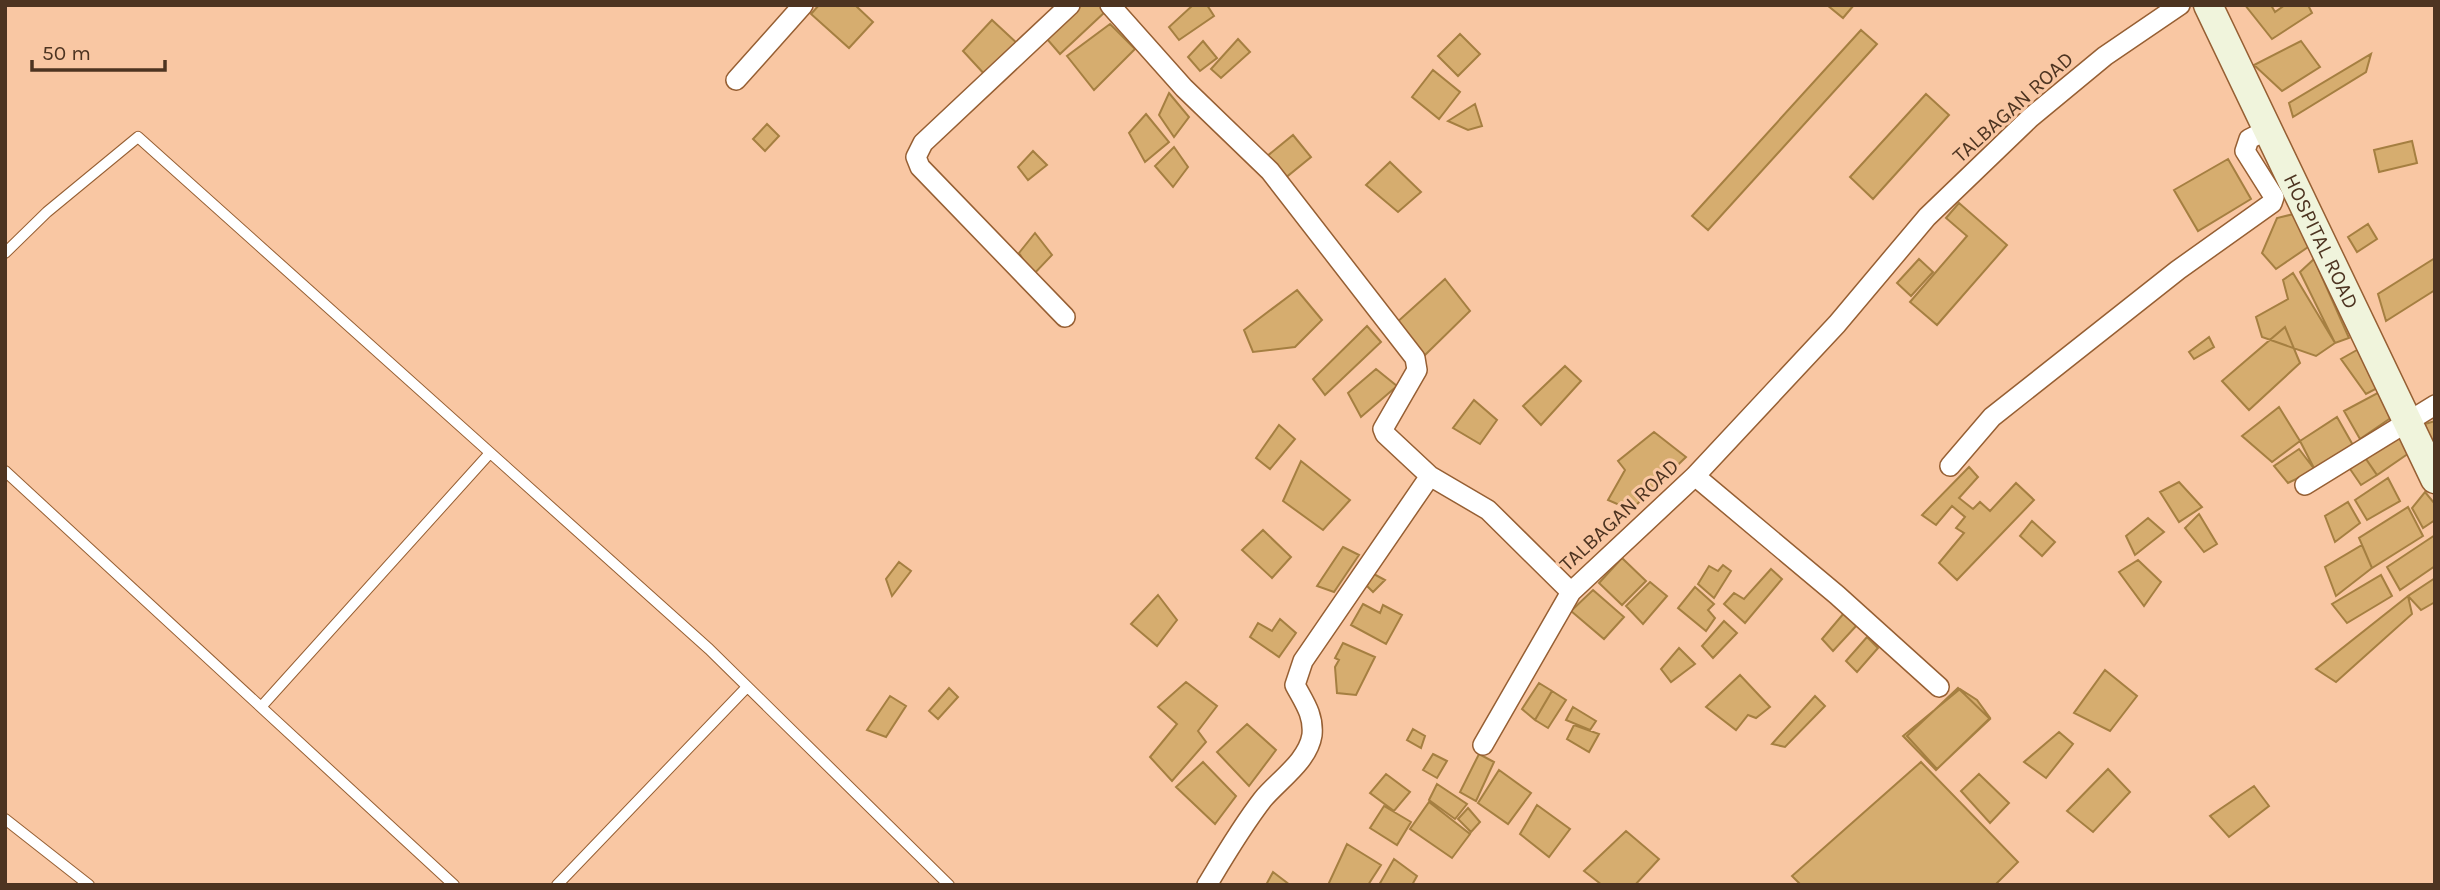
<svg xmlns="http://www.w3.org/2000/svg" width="2440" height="890" font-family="Karla,sans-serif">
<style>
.building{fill:#d6ad6f;stroke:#a57f41;stroke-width:2}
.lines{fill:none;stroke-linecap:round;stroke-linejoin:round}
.service-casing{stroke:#965f33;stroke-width:12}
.minor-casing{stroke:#965f33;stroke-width:22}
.secondary-casing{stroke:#965f33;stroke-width:31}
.service{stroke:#fff;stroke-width:10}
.minor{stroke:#fff;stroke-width:19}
.secondary{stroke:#f0f4dc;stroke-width:28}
.labels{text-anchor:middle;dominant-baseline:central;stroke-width:6;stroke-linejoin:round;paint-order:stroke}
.street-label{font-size:21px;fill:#4d3421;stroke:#f9c7a3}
</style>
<rect width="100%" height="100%" fill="#f9c7a3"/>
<path class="building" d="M819,5H855L873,22L849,48L811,14Z
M1080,5H1104L1107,10L1060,54L1047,39Z
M1193,5H1207L1214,16L1179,40L1169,27Z
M1827,5H1854L1843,18Z
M2245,5H2271L2275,12L2285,5H2308L2312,13L2272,39Z
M992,20L1020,46L987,77L963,51Z
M1110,24L1135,49L1094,90L1067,56Z
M1861,30L1877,44L1708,230L1692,216Z
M1460,34L1480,54L1458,76L1438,56Z
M1238,39L1250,52L1221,78L1211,69Z
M1203,41L1217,58L1200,71L1188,57Z
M2301,41L2320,67L2282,91L2254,65Z
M2371,54L2366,72L2293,117L2289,103Z
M1433,70L1460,92L1439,119L1412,97Z
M1169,93L1189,117L1174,137L1159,115Z
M1926,94L1949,115L1873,199L1850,177Z
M1475,104L1482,126L1468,130L1448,121Z
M1146,114L1169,142L1145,162L1129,133Z
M767,124L779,136L765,151L753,139Z
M1293,135L1311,157L1284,179L1266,157Z
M2412,141L2417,163L2379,172L2374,150Z
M1174,147L1188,167L1173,187L1155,166Z
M1033,151L1047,165L1028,180L1018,167Z
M2228,159L2251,199L2198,231L2174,190Z
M1390,162L1421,192L1398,212L1366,185Z
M1959,203L2007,245L1937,325L1910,302L1967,236L1946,218Z
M2298,213L2314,243L2276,269L2262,253L2277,218Z
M2368,224L2377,239L2357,252L2348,237Z
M1035,233L1052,255L1033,275L1019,253Z
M2435,258V290L2386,321L2378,294Z
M1919,259L1933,272L1911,296L1897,283Z
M2314,259L2349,338L2335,343L2300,272Z
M2293,273L2335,343L2316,356L2262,337L2256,317L2288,299L2283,280Z
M1445,279L1470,311L1423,357L1395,324Z
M1297,290L1322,320L1295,347L1253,352L1244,330Z
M1367,326L1381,342L1325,395L1313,379Z
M2285,327L2300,363L2249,410L2222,381Z
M2209,337L2214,347L2194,359L2189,352Z
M2364,346L2385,384L2366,394L2341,359Z
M1565,366L1581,381L1541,425L1523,406Z
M1376,369L1397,386L1361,417L1348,393Z
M2385,389L2398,413L2360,439L2344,411Z
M1474,400L1497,420L1480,444L1453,428Z
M2279,407L2300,441L2272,462L2242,436Z
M2337,417L2354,447L2315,470L2300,441Z
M2435,421V452L2425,424Z
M1279,425L1295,439L1270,469L1256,458Z
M2406,429L2415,449L2377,475L2364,456Z
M1654,432L1686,457L1631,510L1608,500L1625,470L1618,461Z
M2299,449L2315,470L2288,483L2274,466Z
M2364,456L2377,475L2361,485L2350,469Z
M1301,461L1350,500L1323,530L1283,501Z
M1969,467L1978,477L1959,498L1973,509L1980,502L1990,511L2016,483L2034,500L1957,580L1939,563L1964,533L1956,528L1965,517L1952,506L1936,525L1922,515Z
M2388,478L2400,501L2367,520L2355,500Z
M2179,482L2202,507L2179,522L2160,492Z
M2425,492L2435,504V520L2423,528L2412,508Z
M2348,502L2360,523L2335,542L2325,516Z
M2408,507L2423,536L2372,568L2359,538Z
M2199,514L2217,544L2204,552L2185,528Z
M2148,518L2164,532L2135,555L2126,536Z
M2032,521L2055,542L2042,556L2020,536Z
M1263,530L1291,557L1272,578L1242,550Z
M2435,535V566L2400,590L2387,567Z
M2362,545L2372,568L2336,596L2325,567Z
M1343,547L1359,555L1334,592L1317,586Z
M1622,558L1646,581L1622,605L1599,583Z
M2138,560L2161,582L2144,606L2119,572Z
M899,562L911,571L892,596L886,579Z
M1723,565L1731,571L1714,598L1698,584L1709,566L1718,571Z
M1771,569L1782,579L1745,623L1724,604L1734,593L1744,599Z
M1372,573L1385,580L1373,592L1367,586Z
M2381,575L2392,596L2347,623L2332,604Z
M2435,578V602L2421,610L2408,596Z
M1650,582L1667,596L1643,624L1626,606Z
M1695,587L1714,604L1708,610L1715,618L1706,631L1678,608Z
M1593,590L1624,617L1604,639L1571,611Z
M1158,595L1177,620L1157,646L1131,624Z
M2408,596L2412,614L2336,682L2316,669Z
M1363,604L1380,613L1383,605L1402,615L1386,644L1351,625Z
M1844,613L1857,625L1833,651L1822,639Z
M1280,619L1296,633L1279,657L1250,637L1258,623L1272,631Z
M1724,621L1737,633L1713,658L1702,646Z
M1867,637L1878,648L1857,672L1846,661Z
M1343,643L1375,657L1356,695L1337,693L1335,667L1339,660L1335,658Z
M1679,648L1695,664L1671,682L1661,669Z
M2105,670L2137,696L2110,731L2074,713Z
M1740,675L1770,707L1756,718L1748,715L1736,730L1706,707Z
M1186,682L1217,706L1198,731L1206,742L1172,781L1150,757L1177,724L1158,707Z
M1539,683L1552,691L1535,720L1522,709Z
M949,688L958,697L938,719L929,711Z
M1958,688L1990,719L1937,769L1907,736Z
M1960,689L1977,700L1990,718L1936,770L1903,736Z
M1552,691L1566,700L1548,728L1535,720Z
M890,696L906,706L886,737L867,730Z
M1815,696L1825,706L1785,747L1772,744Z
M1573,707L1596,721L1590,730L1566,720Z
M1247,724L1276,750L1249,786L1217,752Z
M1574,725L1599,734L1589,752L1567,739Z
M1413,729L1425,736L1421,748L1407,740Z
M2059,732L2073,744L2046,778L2024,762Z
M1433,754L1447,761L1437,778L1423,770Z
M1479,754L1494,762L1476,801L1460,792Z
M1203,762L1236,796L1215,824L1176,787Z
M1921,762L2018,862L1995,885H1801L1792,876Z
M2108,769L2130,792L2093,832L2067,811Z
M1499,770L1531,793L1508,824L1478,803Z
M1386,774L1410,792L1394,811L1370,793Z
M1979,774L2009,803L1990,823L1961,791Z
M1437,784L1467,804L1455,819L1429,800Z
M2254,786L2269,806L2229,837L2210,816Z
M1429,802L1470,834L1452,858L1410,829Z
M1537,805L1570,829L1549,857L1520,834Z
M1384,806L1411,822L1397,845L1370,828Z
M1468,808L1480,822L1471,832L1458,819Z
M1626,831L1659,859L1635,885H1602L1584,871Z
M1347,844L1381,865L1368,885H1328Z
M1394,859L1417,876L1412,885H1379Z
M1273,872L1290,885H1266Z"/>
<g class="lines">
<defs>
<path id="service" d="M5,253L47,212L138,137L709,649L949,885
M5,471L454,885
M261,707L490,453
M5,819L89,885
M557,885L747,687"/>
<path id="minor" d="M1110,5L1184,88L1270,171L1415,358L1417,370L1383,429L1385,434L1430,476
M736,80L803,5
M1065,317L920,167L916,157L923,143L1070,5
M1950,466L1992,417L2178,270L2272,203L2274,197L2245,151L2249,139L2269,129
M1695,476L1837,595L1939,687
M2305,485L2435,405
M1483,745L1571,592
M1207,885C1225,855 1242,826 1263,799C1279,780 1308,761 1312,735C1314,715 1304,702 1295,685L1303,661L1430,476L1488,510L1571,592L1695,476L1837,324L1927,217L2030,118L2105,56L2180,5"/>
<g id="secondary">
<path id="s1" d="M2208,5L2435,479"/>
</g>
</defs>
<use href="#service" class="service-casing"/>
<use href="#minor" class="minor-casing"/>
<use href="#secondary" class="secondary-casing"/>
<use href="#service" class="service"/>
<use href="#minor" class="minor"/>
<use href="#secondary" class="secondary"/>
</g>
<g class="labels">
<g class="street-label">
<text transform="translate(2013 107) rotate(-42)">TALBAGAN ROAD</text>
<text stroke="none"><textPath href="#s1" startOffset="262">HOSPITAL ROAD</textPath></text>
<text transform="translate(1619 515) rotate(-43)">TALBAGAN ROAD</text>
</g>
</g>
<rect width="2440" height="890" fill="none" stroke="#4d3421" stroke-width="14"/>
<path d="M32 60v10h133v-10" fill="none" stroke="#4d3421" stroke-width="3.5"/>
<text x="42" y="60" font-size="21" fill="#4d3421" stroke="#f9c7a3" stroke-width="5" paint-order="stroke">50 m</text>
</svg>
